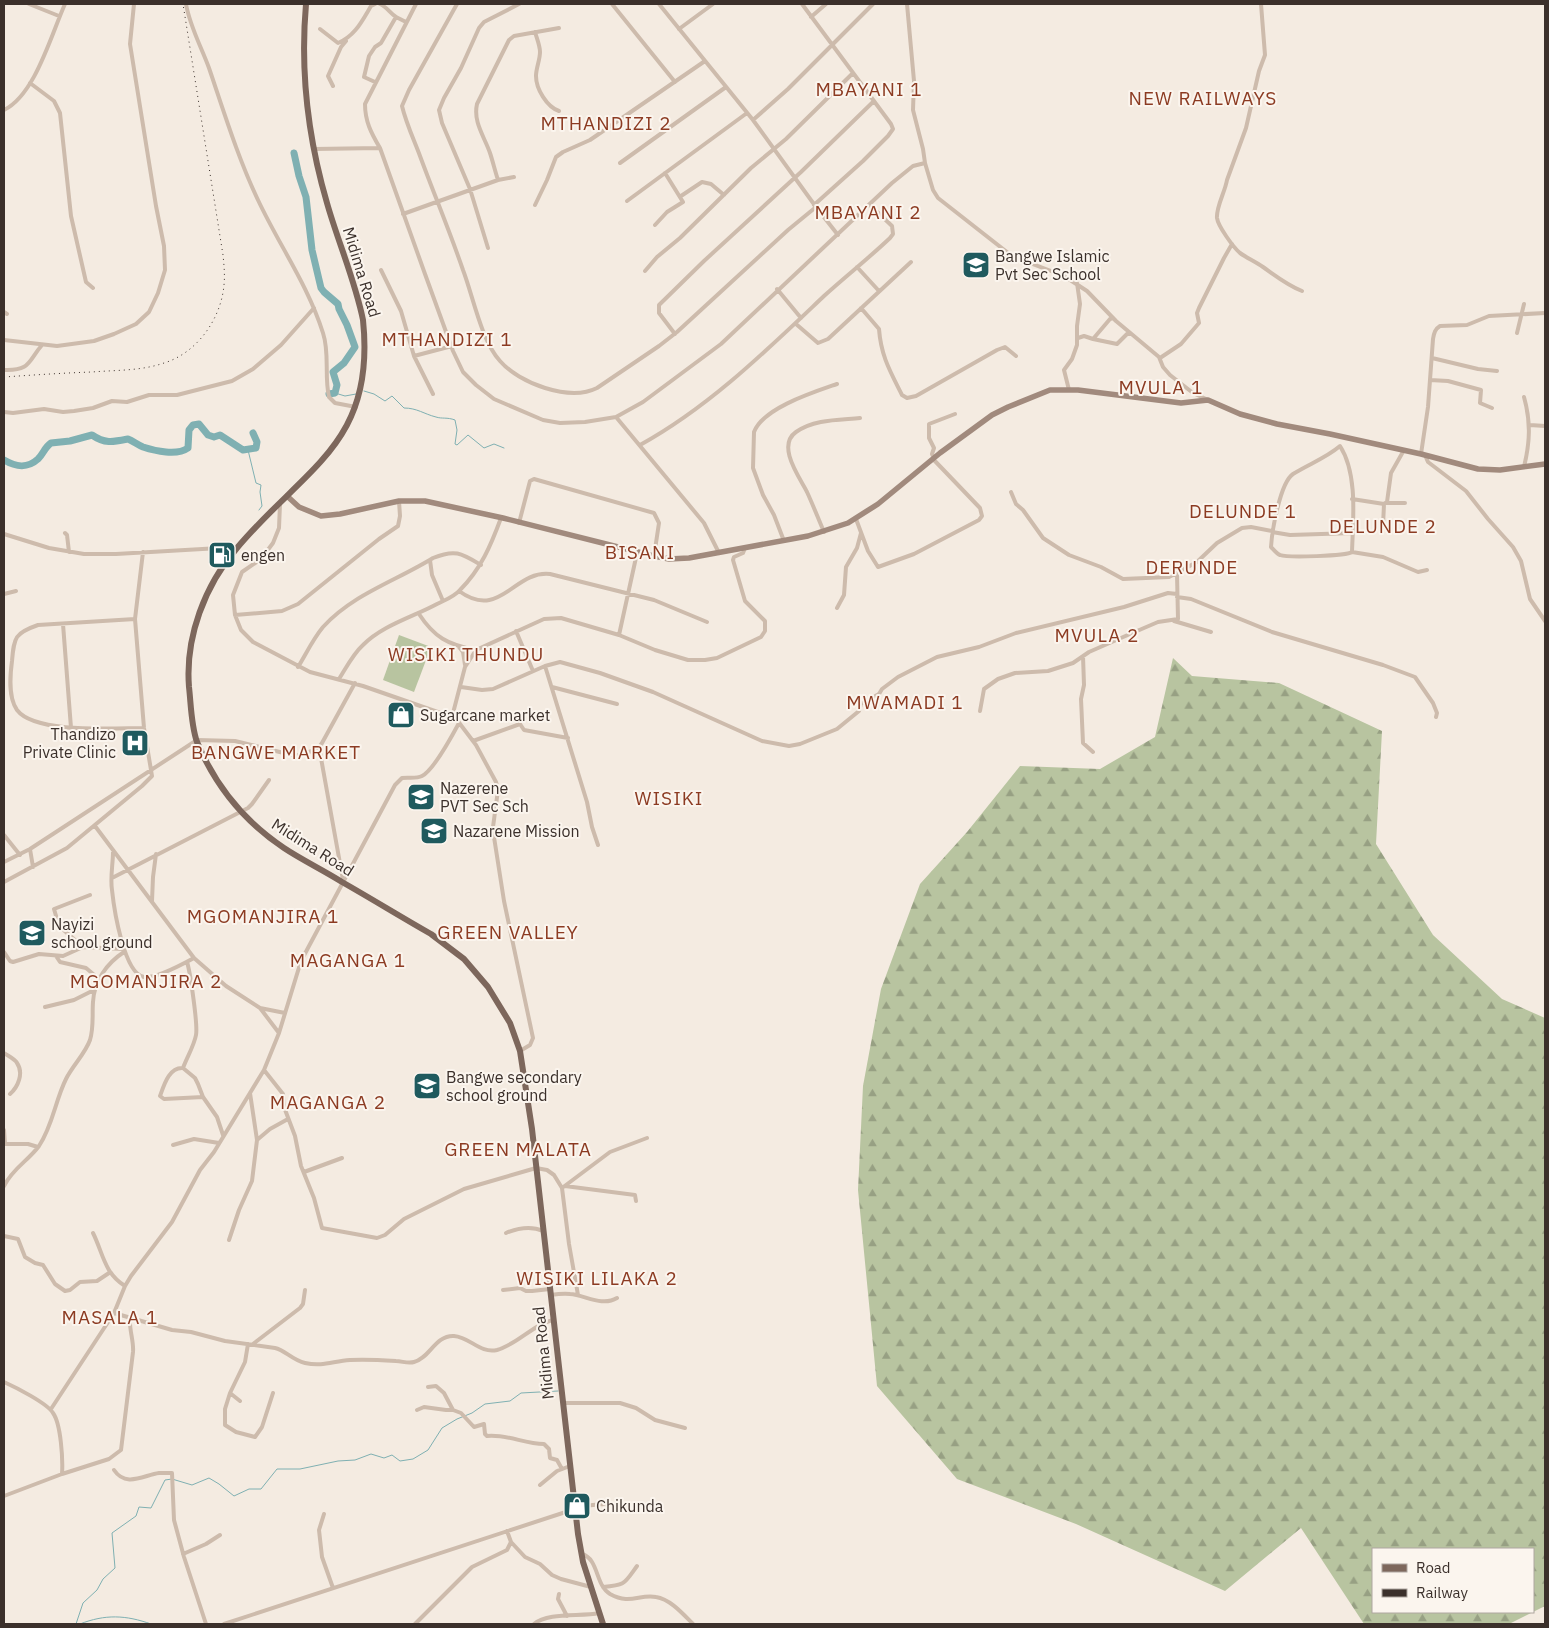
<svg xmlns="http://www.w3.org/2000/svg" width="1549" height="1628" font-family="'IBM Plex Sans',sans-serif">
<style>
.green{fill:#b8c4a0}
.forest{fill:url(#forest-firs);fill-rule:evenodd}
.lines{fill:none;stroke-linecap:round;stroke-linejoin:round}
.stream{stroke:#7fb0b2;stroke-width:1}
.river{stroke:#7fb0b2;stroke-width:7}
.street{stroke:#cdbbac;stroke-width:4}
.secondary{stroke:#a18a7d;stroke-width:5.5}
.primary{stroke:#7d675c;stroke-width:6}
.rail{stroke:#3b302b;stroke-width:1;stroke-dasharray:1 4;stroke-linecap:butt}
.labels{text-anchor:middle;dominant-baseline:central;stroke-width:4;stroke-linejoin:round;paint-order:stroke}
.poi-label{font-size:16px;fill:#3b302b;stroke:#fbf5ee;text-anchor:start}
.street-label{font-size:16px;fill:#3b302b;stroke:#fbf5ee}
.quarter-label{font-size:19px;letter-spacing:1px;fill:#8c3b22;stroke:#fbf5ee}
</style>
<defs>
<pattern id="forest-firs" width="22" height="20" patternUnits="userSpaceOnUse" patternTransform="scale(1.25)"><rect width="22" height="20" fill="#b8c4a0"/><path d="M5 1l3.5 6h-7zM16 11l3.5 6h-7z" fill="#97a083"/></pattern>
</defs>
<rect width="100%" height="100%" fill="#f4ebe1"/>
<path class="green" d="M399,635L431,647L414,692L383,680Z"/>
<path class="forest" d="M1173,658L1192,676L1279,683L1382,731L1376,844L1433,935L1502,999L1545,1018V1606L1509,1624H1364L1301,1528L1225,1591L1076,1524L957,1479L877,1386L858,1190L863,1086L881,989L920,884L967,832L1020,766L1100,769L1155,737ZM1373,1549H1533V1612H1373Z"/>
<g class="lines">
<path class="stream" d="M364,391L374,394L385,401L392,396L404,408C417,408 424,414 436,417C442,419 447,417 455,420L457,430L455,444L457,445L468,435L484,448L494,444L504,448
M335,393L345,396L356,394
M248,450L256,483L261,485L260,492L262,506L259,510
M76,1624L83,1603L97,1590L103,1579L115,1568L112,1533L136,1516L139,1507L151,1508L165,1480L172,1479L192,1485L209,1478L219,1484L234,1496L249,1489H261L277,1469H300L338,1461L355,1460L371,1454L384,1458L392,1455L400,1461L413,1459L428,1450L442,1428L457,1419L472,1413L485,1404L510,1401L521,1393L558,1391
M80,1624C105,1614 126,1615 151,1624"/>
<path class="river" d="M294,153L299,176L306,197L312,250L321,288L324,292L338,304L339,309L347,325L355,347L344,363L333,372L337,385L335,393L329,394
M4,460C16,467 27,469 38,459C43,454 45,447 51,443L70,441L92,435C105,444 113,442 128,439C133,441 138,445 143,447C155,451 177,456 188,448L189,430L193,425L199,424L208,435L214,437L220,435L243,450L256,448L257,442L253,433"/>
<path class="street" d="M29,4L59,16
M186,4C190,27 201,46 209,68C224,112 238,158 258,200C279,245 308,285 323,333C330,354 324,376 329,397L335,403L356,407
M380,4C387,7 390,13 396,17
M416,4L365,104C365,121 371,133 380,148L425,274L453,351L463,372L476,385L494,399L543,420L560,423L585,422L616,417L643,402L721,344L892,183L913,166L925,163
M457,4L409,90L402,106C406,123 414,140 420,156C434,194 450,232 463,270C473,296 481,340 500,361C519,383 569,402 597,388L659,346L677,332L788,230L816,207
M612,4L675,82
M659,4L753,120L816,207L838,235
M802,4L891,124L893,129L888,136L863,161L814,205
M907,4L914,81L913,110L923,149L925,163L933,190L938,198L1012,256L1064,276L1087,291L1116,321L1159,357L1163,367L1170,375L1193,393L1206,399
M1261,4L1265,55L1259,71L1246,128L1227,180C1225,192 1216,207 1217,218C1218,226 1233,247 1240,253C1247,258 1256,262 1263,267C1276,276 1287,285 1302,291
M811,17L826,4
M320,29L338,43C355,36 362,21 371,6L375,4
M679,29L713,4
M535,32C537,39 540,46 540,52C540,60 536,68 536,76C536,89 547,107 559,111
M375,82L364,77L369,56L375,47L381,43L396,17L406,22
M30,83L54,101L60,113L71,216L86,282L93,288
M333,86L328,76L341,47L346,41
M4,110C35,95 51,35 65,4
M753,120L788,89L873,4
M314,149L380,148
M620,163L726,87
M498,180L514,177
M681,196L702,182L711,184L724,195
M627,201L747,113
M535,205L547,180L556,157L563,152L590,140L705,61
M403,214L498,180C495,171 493,162 490,153C484,136 473,122 477,104L509,40L514,36L559,28
M655,225L667,212L683,202L665,173
M488,248L470,189L442,123L439,110L444,98L461,68L479,28L484,22L519,4
M857,267L879,291
M381,270L401,311L414,356L433,394
M645,271L657,257L680,238L751,168L786,139L853,73
M777,289L801,318
M861,308L879,329C881,356 890,371 902,395L907,398L916,396L997,350L1005,347L1016,356
M4,312L7,314
M796,324L818,343L828,339L911,262
M1517,333L1524,304
M675,334L659,313V305L704,261L801,172L874,101
M1078,338L1084,336L1093,339L1110,319L1113,318
M1093,339L1117,344L1127,334H1131
M4,340L57,346L94,341L114,334L136,324L149,312L158,293L165,270L164,246L156,206L130,44L134,4
M414,356L452,346
M1160,358L1181,344L1199,323L1197,313L1199,308L1224,258L1232,244
M1432,358L1478,369L1497,371
M4,370C31,371 28,361 42,345
M1430,380L1448,381L1481,390L1480,403L1492,408
M1069,390L1064,370L1072,359L1077,345V326L1080,304L1077,283
M4,412L13,413L44,409L63,412L74,411L93,408L112,401L127,402L149,395H177L232,381L253,369L281,345L314,308
M616,417L704,523L719,553
M1530,425L1545,426
M640,445C709,407 767,350 824,296C846,276 869,258 890,238L893,234L892,226L870,205
M1340,446C1358,474 1353,520 1352,552C1346,556 1288,558 1280,555C1277,554 1274,550 1271,547C1272,531 1280,483 1293,474C1309,464 1326,458 1340,446Z
M1421,454L1428,407L1433,339C1434,333 1435,329 1440,326L1467,325L1489,316L1545,313
M1425,455L1428,462L1466,491L1488,519L1513,547L1521,561L1530,599L1545,621
M934,458L932,454L934,448L929,438V424L955,414
M1524,467C1530,442 1531,422 1524,397
M1011,492L1016,504L1023,510L1043,538L1069,555L1101,567L1123,579L1169,577L1197,562L1217,543L1242,528L1251,527L1272,531
M1352,499L1384,504
M1386,503H1405
M280,504L279,528L273,543L261,559L242,572L233,595L235,615L241,630L253,642L310,672L363,686L452,717L457,720L476,745L496,782L498,790L493,827L494,837L504,901L533,1038L530,1045L520,1051
M856,519L868,551L878,567L914,554L979,520L982,516L980,508L933,459
M519,523L530,481L534,479L654,513L659,523L654,556
M1389,527L1383,526L1384,504L1387,502L1391,473L1404,450
M824,532C818,518 813,505 807,492C800,478 776,446 796,432C814,419 839,420 860,418
M1272,532L1290,535L1353,533
M65,533L67,535L69,552
M4,534L49,548L84,554H116L237,547
M784,541L774,515L763,495L753,468L754,432C763,408 814,392 837,384
M143,552L135,619L38,625C15,633 14,637 12,661C10,676 8,697 17,710C35,734 115,728 144,728
M1352,552L1383,557L1418,572L1427,570
M430,560L432,575L443,601
M459,591C500,621 514,570 550,574L654,600L707,622
M4,594L16,591
M1177,597L1191,599L1272,632L1383,665L1415,677L1433,703L1437,713L1436,717
M837,608L844,595L846,567L857,548L861,533
M419,614C434,637 448,645 476,650
M235,615L282,611L298,604L379,539L398,526L400,516L399,501
M1174,621L1211,632
M63,624L71,728
M516,631L533,671
M619,635L637,553
M459,647L463,652L465,665
M1083,656L1084,685L1081,699L1083,743L1093,752
M545,666L560,662L600,673L653,692L762,741L789,746L800,744L837,729L859,711L861,704L879,694L882,689L898,677L937,657L979,647L1016,633L1124,607L1168,593L1177,594
M298,667C306,654 313,639 323,627C353,594 396,581 433,558C455,549 461,553 481,565
M339,679C346,668 353,654 363,645C383,625 413,617 437,604C445,600 454,597 460,590C481,569 491,545 501,518
M461,687L482,690L493,689L545,666L587,802L592,827L598,845
M552,687L617,704
M980,711L984,689L998,679L1015,673L1048,671L1073,663L1089,652L1130,634L1158,622L1178,619L1177,574
M452,717L465,667L476,650L544,619L561,618L619,635L655,650L688,660H705L717,658L761,637L765,631V621L745,601L733,560L734,557L743,553L745,548
M473,741L520,724L524,730L568,738
M319,747L343,880
M95,826L194,958L226,986L260,1008L285,1013
M4,835L20,855
M30,849L33,867
M113,852C113,864 110,878 112,890C114,909 124,974 144,977C156,979 183,964 194,958
M4,862L30,849L197,740L235,741L296,756L312,751L319,747L322,743L355,683
M112,878L248,808L252,804L269,780
M4,882L67,848L142,786L152,776L144,728L135,619
M90,895L54,909L59,926L83,947L123,949
M152,901L153,877L156,854
M4,952L10,961L13,962L39,954L63,956L83,947
M56,956L60,962L86,968L99,979
M45,1007L74,1000L94,990
M260,1008L279,1033
M4,1053C8,1056 15,1059 17,1063C24,1073 18,1087 10,1094
M183,1068C187,1057 194,1046 196,1035C198,1025 190,971 187,962
M264,1070L283,1094L284,1107L295,1136L301,1166L314,1198L322,1228L377,1238L385,1235L404,1219L464,1189L536,1168L547,1170L554,1175L562,1188L569,1244L578,1295
M203,1097L164,1099L160,1096C164,1085 169,1067 183,1068L195,1078L198,1084L203,1097L217,1117L223,1135
M4,1130L5,1144H28L38,1147
M257,1140L270,1129L288,1119
M173,1145L194,1139L219,1143
M304,1172L342,1158
M4,1186C13,1168 28,1161 39,1146C53,1125 55,1101 66,1079C73,1065 85,1054 90,1040C94,1027 92,1014 93,1002C94,981 107,963 124,952
M565,1186L635,1195L636,1201
M562,1188L610,1152L647,1138
M93,1233C103,1253 104,1273 125,1286
M506,1233C518,1228 532,1226 543,1231
M4,1236L18,1239L25,1257L35,1263L43,1265L55,1284L65,1291L70,1290L80,1282L97,1281L109,1273
M229,1240L239,1210L252,1181L257,1140L250,1093
M503,1290L520,1288L526,1291H532L550,1289
M550,1295C557,1294 564,1293 570,1294C585,1295 602,1307 617,1298
M114,1313L172,1330L191,1332L225,1341L275,1348C285,1350 292,1360 305,1363C323,1367 333,1361 350,1360C365,1359 381,1360 396,1361C402,1361 408,1364 414,1362C430,1358 435,1335 454,1336C470,1337 480,1354 497,1350C518,1344 532,1325 553,1320
M253,1344L300,1308L303,1304L305,1290
M4,1382C15,1387 47,1403 53,1413C61,1424 63,1460 62,1474
M428,1387L436,1386L444,1393L453,1410
M230,1393L225,1409V1425L236,1432L255,1437L262,1427L273,1393
M240,1401L230,1393L245,1362L248,1344
M563,1403H620L636,1408L655,1420L685,1428
M51,1409L114,1313L125,1286L131,1276L172,1222L200,1170L214,1152L264,1070L279,1033L301,961L395,785L402,778C408,777 416,779 422,776C434,770 452,736 459,723
M417,1410L424,1407L446,1410H453L461,1413L474,1427L484,1424L485,1434L487,1436C508,1434 524,1444 544,1444L549,1449L550,1458L557,1460L562,1469
M114,1470C126,1488 144,1475 159,1473C163,1473 168,1473 172,1473L174,1520L184,1557L206,1624
M540,1485L557,1471L570,1466
M4,1496L62,1474L109,1459L121,1450L133,1352C134,1341 129,1330 130,1318
M324,1514L319,1530L322,1557L333,1588
M507,1531L511,1542L525,1557L540,1564L552,1575L561,1579L591,1587
M183,1554L206,1544L220,1535
M582,1554C599,1559 595,1585 610,1594C630,1605 639,1594 656,1597C670,1599 683,1614 693,1624
M603,1587C626,1585 624,1584 637,1566
M559,1594L558,1599L567,1616
M224,1624L584,1506L602,1504L613,1505
M415,1624L472,1567L507,1550L511,1542
M534,1624C548,1612 581,1617 599,1613"/>
<path class="secondary" d="M287,496L299,507L321,516L340,514L399,501H425L503,518L654,556L669,559L689,558L808,536L848,523L878,504L940,453L992,415L1008,407L1050,390H1078L1181,403L1208,400L1240,414L1277,424L1330,434L1421,454L1478,469L1500,470L1545,464"/>
<path class="primary" d="M306,4C300,72 308,138 327,203C338,242 355,280 363,320C376,444 305,467 237,548C205,585 185,637 189,687C191,704 191,725 197,742C215,785 245,822 284,848C302,860 323,870 342,882C372,899 401,917 431,934L464,959L488,987L510,1023L520,1051L532,1129L578,1534L583,1562L603,1624"/>
<path class="rail" d="M4,377C33,375 63,373 92,372C116,370 141,371 164,363C197,353 221,319 224,285C225,275 224,265 223,255L183,4"/>
</g>
<defs>
<symbol id="school-square" viewBox="-11 -11 22 22"><rect x="-9" y="-9" width="18" height="18" rx="4" fill="#1f5a5e" stroke="#fbf5ee"/><path d="M0-5L7-2L0 1L-7-2ZM-4 1L0 2.5L4 1V4Q0 6-4 4Z" fill="#fff"/></symbol>
<symbol id="fuel-square" viewBox="-11 -11 22 22"><rect x="-9" y="-9" width="18" height="18" rx="4" fill="#1f5a5e" stroke="#fbf5ee"/><path d="M-5.5-6h7V0h2V4h1.3V-2.5L3-4.5l.8-.8L6-3V5H2.5V1h-1V6h-7ZM-4.2-4.7v3.2H.2V-4.7Z" fill="#fff"/></symbol>
<symbol id="shop-square" viewBox="-11 -11 22 22"><rect x="-9" y="-9" width="18" height="18" rx="4" fill="#1f5a5e" stroke="#fbf5ee"/><path d="M-5-2.5h2.3a2.7 3.5 0 0 1 5.4 0H5L5.5 6h-11ZM-1.5-2.5h3a1.5 2.3 0 0 0-3 0Z" fill="#fff"/></symbol>
<symbol id="hospital-square" viewBox="-11 -11 22 22"><rect x="-9" y="-9" width="18" height="18" rx="4" fill="#1f5a5e" stroke="#fbf5ee"/><path d="M-5-5h3v3.5h4V-5h3V5h-3V1.5h-4V5h-3Z" fill="#fff"/></symbol>
</defs>
<g fill-rule="evenodd">
<use href="#school-square" x="960" y="249" width="32" height="32"/>
<use href="#fuel-square" x="206" y="539" width="32" height="32"/>
<use href="#shop-square" x="385" y="699" width="32" height="32"/>
<use href="#hospital-square" x="119" y="727" width="32" height="32"/>
<use href="#school-square" x="405" y="781" width="32" height="32"/>
<use href="#school-square" x="418" y="815" width="32" height="32"/>
<use href="#school-square" x="16" y="917" width="32" height="32"/>
<use href="#school-square" x="411" y="1070" width="32" height="32"/>
<use href="#shop-square" x="561" y="1490" width="32" height="32"/>
</g>
<g class="labels">
<g class="poi-label">
<text x="995" y="256">Bangwe Islamic<tspan x="995" dy="18">Pvt Sec School</tspan></text>
<text x="241" y="555">engen</text>
<text x="420" y="715">Sugarcane market</text>
<text x="116" y="734" text-anchor="end">Thandizo<tspan x="116" dy="18">Private Clinic</tspan></text>
<text x="440" y="788">Nazerene<tspan x="440" dy="18">PVT Sec Sch</tspan></text>
<text x="453" y="831">Nazarene Mission</text>
<text x="51" y="924">Nayizi<tspan x="51" dy="18">school ground</tspan></text>
<text x="446" y="1077">Bangwe secondary<tspan x="446" dy="18">school ground</tspan></text>
<text x="596" y="1506">Chikunda</text>
</g>
<g class="street-label">
<text transform="translate(362 272) rotate(73)">Midima Road</text>
<text transform="translate(313 847) rotate(32)">Midima Road</text>
<text transform="translate(543 1353) rotate(-96)">Midima Road</text>
</g>
<g class="quarter-label">
<text x="869" y="89">MBAYANI 1</text>
<text x="1203" y="98">NEW RAILWAYS</text>
<text x="606" y="123">MTHANDIZI 2</text>
<text x="868" y="212">MBAYANI 2</text>
<text x="447" y="339">MTHANDIZI 1</text>
<text x="1161" y="387">MVULA 1</text>
<text x="1243" y="511">DELUNDE 1</text>
<text x="1383" y="526">DELUNDE 2</text>
<text x="640" y="552">BISANI</text>
<text x="1192" y="567">DERUNDE</text>
<text x="1097" y="635">MVULA 2</text>
<text x="466" y="654">WISIKI THUNDU</text>
<text x="905" y="702">MWAMADI 1</text>
<text x="276" y="752">BANGWE MARKET</text>
<text x="669" y="798">WISIKI</text>
<text x="263" y="916">MGOMANJIRA 1</text>
<text x="508" y="932">GREEN VALLEY</text>
<text x="348" y="960">MAGANGA 1</text>
<text x="146" y="981">MGOMANJIRA 2</text>
<text x="328" y="1102">MAGANGA 2</text>
<text x="518" y="1149">GREEN MALATA</text>
<text x="597" y="1278">WISIKI LILAKA 2</text>
<text x="110" y="1317">MASALA 1</text>
</g>
</g>
<rect width="1549" height="1628" fill="none" stroke="#3b302b" stroke-width="10"/>
<rect x="1372" y="1548" width="162" height="65" fill="#fbf5ee" stroke="#aea6a0"/>
<rect x="1382" y="1564" width="25" height="8" fill="#7d675c" stroke="#aea6a0"/>
<text x="1416" y="1573" font-size="15" fill="#3b302b">Road</text>
<rect x="1382" y="1589" width="25" height="8" fill="#3b302b" stroke="#aea6a0"/>
<text x="1416" y="1598" font-size="15" fill="#3b302b">Railway</text>
</svg>
